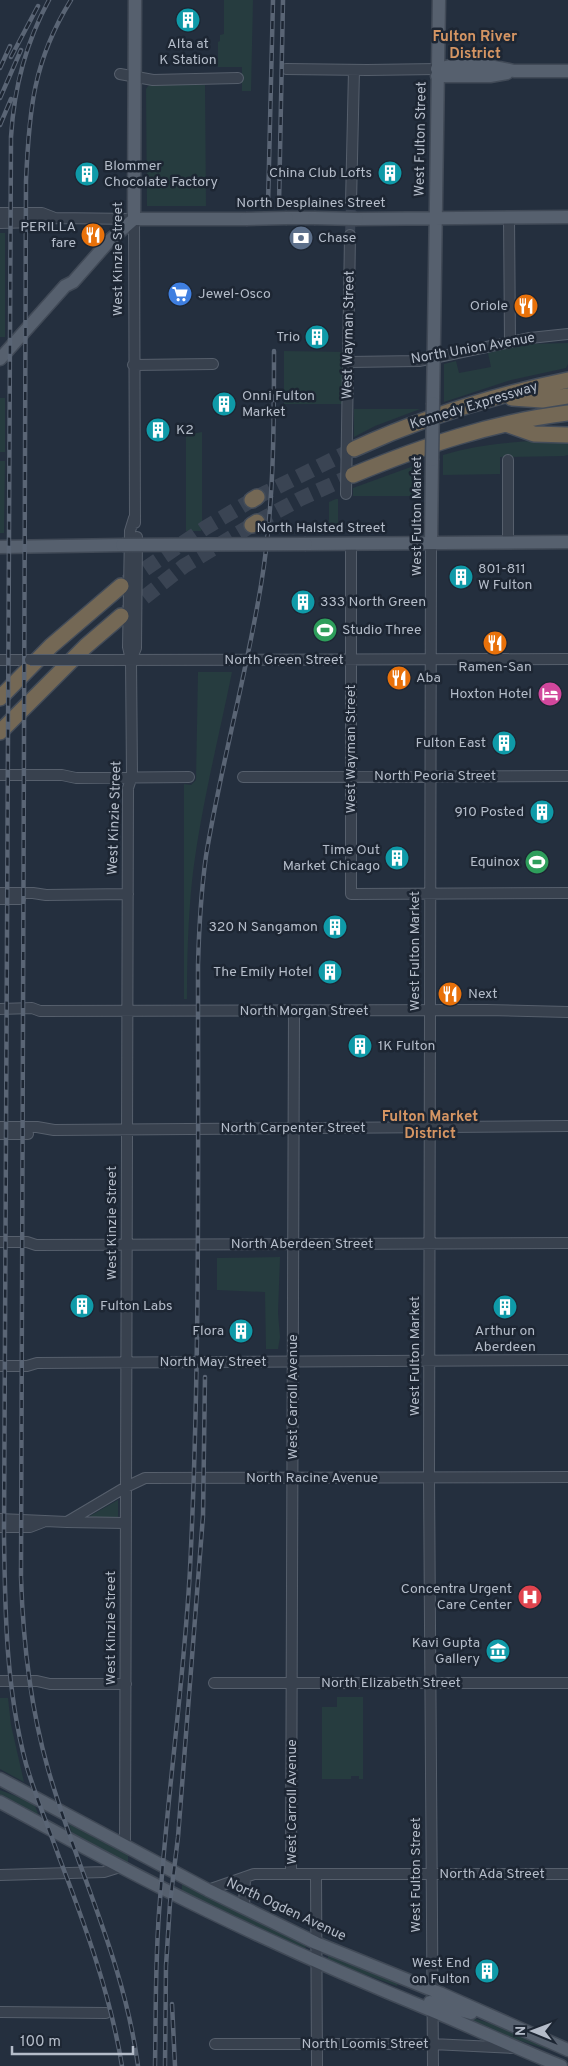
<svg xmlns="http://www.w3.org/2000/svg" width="568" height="2066" font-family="Overpass,sans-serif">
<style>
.green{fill:#263c3f}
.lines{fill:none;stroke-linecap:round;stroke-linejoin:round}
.minor-tunnel{stroke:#3a4453;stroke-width:10;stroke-dasharray:10 5;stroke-linecap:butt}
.highway-tunnel{stroke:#3a4453;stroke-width:15;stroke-dasharray:15 8;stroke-linecap:butt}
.minor-casing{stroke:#565f6c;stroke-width:12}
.major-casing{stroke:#414a57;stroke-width:15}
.highway-casing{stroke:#434c59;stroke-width:18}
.minor{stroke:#38414e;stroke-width:10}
.major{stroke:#56606e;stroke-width:12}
.highway{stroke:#746855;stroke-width:15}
.rail-casing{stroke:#5a6575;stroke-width:4.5}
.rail{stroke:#1d2633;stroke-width:2.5;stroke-dasharray:8;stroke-linecap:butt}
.minor-bridge-casing{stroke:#565f6c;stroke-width:12;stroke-linecap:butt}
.major-bridge-casing{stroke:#414a57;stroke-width:15;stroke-linecap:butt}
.minor-bridge{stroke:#38414e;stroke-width:10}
.major-bridge{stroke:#56606e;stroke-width:12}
.labels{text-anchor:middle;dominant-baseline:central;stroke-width:5;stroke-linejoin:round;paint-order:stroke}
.poi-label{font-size:14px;fill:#b4bcc9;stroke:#1d2633;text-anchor:end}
.street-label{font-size:14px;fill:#b4bcc9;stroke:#1d2633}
.neighbourhood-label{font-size:15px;font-weight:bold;fill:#d59563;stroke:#1d2633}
</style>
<rect width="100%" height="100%" fill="#242f3e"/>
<path class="green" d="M224,0H253L251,91H242V67H218V42L220,41V35L224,34Z
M149,85H205L206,206H147L146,89Z
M0,233H5V337H0Z
M568,343V364L566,368L511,380L444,402V364L456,361L459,373L491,367L488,353L530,344Z
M284,351L345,352L342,404H284Z
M0,398H5V452H0Z
M354,409H420L375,426L354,437Z
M202,432V526L201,531H186V435Z
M568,438V455L564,456L500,457V474L443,475V455C484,442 526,442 568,438Z
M0,461H5L4,533H0Z
M419,464V490L417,496H353V488Z
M336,499H338V531H329V502Z
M198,672H232C218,741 200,811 192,881C188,920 187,959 187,999H184V784L191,785L196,780Z
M280,1257L278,1313L280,1337L278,1349H266L265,1292L217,1290V1258Z
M118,1500V1518H91L90,1516Z
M337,1697H363V1779H359V1776H351V1779H322V1707H337Z
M0,1698H8L11,1725L24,1782L0,1769Z
M0,1790L34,1803L40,1819L0,1796Z
M68,1821L128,1854V1867L73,1837Z
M182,1881L304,1943L306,1948L303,1950L182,1894Z
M328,1953L398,1983L397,1986L328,1961Z
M450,2011L499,2026L550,2047L549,2050L493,2032Z"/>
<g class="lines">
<path class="minor-tunnel" d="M350,235L351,203"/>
<path class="highway-tunnel" d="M257,497L354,449
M257,522L300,499L353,475
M126,582L205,528L252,500
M126,612L184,566L252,525"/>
<defs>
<path id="minor" d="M286,69L367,70L437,69
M120,74L153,80L238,78
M351,203L354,70
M0,213H42L55,218
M509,218L510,342
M0,223L41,222L55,218L134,219L135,523
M348,362L419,361L530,338L568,334
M133,365L213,364
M346,494L350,235
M351,543V894L568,893
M431,543L429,1478L433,2066
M508,543V460
M0,660H30
M90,660L568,659
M131,660L136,648L137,537
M0,775H62L76,778L189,777
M243,777L568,776
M0,893H33L46,895L128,894
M0,899H20
M0,1009L32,1008L40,1011L486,1010L568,1012
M0,1127H37L54,1130L568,1126
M0,1134H28
M0,1242H27L36,1245L568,1243
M0,1366H27L37,1363L568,1360
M0,1519L67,1522L126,1487L145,1478L568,1477
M67,1522L125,1523
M0,1527H30L43,1522
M0,1681H37L50,1684H126
M214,1683H568
M125,1846L128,788L132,776L131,660L128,647L130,531L134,518
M291,1874L294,1011
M316,1874L317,2066
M0,1875L104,1872L120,1867
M208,1890L254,1874H568
M244,1908L245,1877
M0,2012L106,2013
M215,2044H432L513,2048"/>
<path id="major" d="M437,69L450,66H490L514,71H568
M437,76H490L507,73
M287,218H314
M134,219L135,0
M134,219H246
M357,219L568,217
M0,359L65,286L73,282L110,240L134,219
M433,403L439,0
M431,543L432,460
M306,544L568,542
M0,547L122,545
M0,1779L208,1890L316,1943L442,1994L568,2050
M0,1802C69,1839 137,1877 208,1911C282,1947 357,1980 433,2011C476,2029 518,2049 561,2066
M430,2002L471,2013"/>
<path id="highway" d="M512,398L542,400L568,396
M506,424L534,434L568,435
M354,449C422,418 494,395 568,380
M353,475C423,446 493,422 568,413
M252,500L257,497
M252,525L257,522
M0,698L51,646L121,586
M0,732L86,646L121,616"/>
</defs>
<use href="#minor" class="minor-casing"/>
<use href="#major" class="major-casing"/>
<use href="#highway" class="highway-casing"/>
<use href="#minor" class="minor"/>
<use href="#major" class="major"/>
<use href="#highway" class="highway"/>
<defs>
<path id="rail" d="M49,0C25,44 14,88 11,137L4,1535C5,1613 6,1689 26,1764C35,1795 48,1826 59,1857C85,1925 110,1993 122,2066
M71,0C33,61 29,111 26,181L21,1577C23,1642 30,1706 48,1769C77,1870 124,1960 138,2066
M11,57L38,6
M0,68L10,46
M0,98L21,50
M0,125L11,99
M268,205L273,0
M279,205L283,0
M172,2004L175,2066
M155,2066C156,2011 155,1955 160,1900C168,1789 184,1680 190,1569C200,1368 198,1166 198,965C199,928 201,892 206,856C221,765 246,676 261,585C274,507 274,429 274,351
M165,2066L166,1966L170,1903L178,1837L203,1516L205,1377"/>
</defs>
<use href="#rail" class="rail-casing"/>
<use href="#rail" class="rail"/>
<defs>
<path id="minor-bridge" d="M30,660H90"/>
<path id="major-bridge" d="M314,218L357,219
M246,219L287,218
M432,460L433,403
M122,545L306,544"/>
</defs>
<use href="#minor-bridge" class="minor-bridge-casing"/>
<use href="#major-bridge" class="major-bridge-casing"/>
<use href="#minor-bridge" class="minor-bridge"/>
<use href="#major-bridge" class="major-bridge"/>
</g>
<defs>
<symbol id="building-disc" viewBox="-11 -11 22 22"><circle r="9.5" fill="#0f9aa8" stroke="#1d2633"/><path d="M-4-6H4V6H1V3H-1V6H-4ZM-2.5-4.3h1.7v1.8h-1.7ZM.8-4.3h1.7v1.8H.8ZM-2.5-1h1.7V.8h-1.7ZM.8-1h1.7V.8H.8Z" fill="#fff"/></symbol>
<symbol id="restaurant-disc" viewBox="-11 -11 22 22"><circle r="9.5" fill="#e8710a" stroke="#1d2633"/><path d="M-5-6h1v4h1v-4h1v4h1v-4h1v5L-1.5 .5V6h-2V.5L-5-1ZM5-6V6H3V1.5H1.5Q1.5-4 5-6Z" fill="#fff"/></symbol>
<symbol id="bank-disc" viewBox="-11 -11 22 22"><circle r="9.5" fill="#5c6f8a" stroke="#1d2633"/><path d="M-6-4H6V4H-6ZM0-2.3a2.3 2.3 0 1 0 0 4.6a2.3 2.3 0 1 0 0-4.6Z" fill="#fff"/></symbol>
<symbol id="supermarket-disc" viewBox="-11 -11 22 22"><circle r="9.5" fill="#3f7fe0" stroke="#1d2633"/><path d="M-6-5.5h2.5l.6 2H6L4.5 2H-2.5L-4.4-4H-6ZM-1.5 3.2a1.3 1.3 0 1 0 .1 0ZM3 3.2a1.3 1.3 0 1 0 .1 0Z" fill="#fff"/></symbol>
<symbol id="stadium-disc" viewBox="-11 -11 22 22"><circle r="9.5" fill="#2e9e5b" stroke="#1d2633"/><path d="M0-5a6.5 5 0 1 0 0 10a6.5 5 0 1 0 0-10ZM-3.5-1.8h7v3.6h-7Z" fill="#fff"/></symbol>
<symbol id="hotel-disc" viewBox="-11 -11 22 22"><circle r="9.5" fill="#d1479c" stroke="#1d2633"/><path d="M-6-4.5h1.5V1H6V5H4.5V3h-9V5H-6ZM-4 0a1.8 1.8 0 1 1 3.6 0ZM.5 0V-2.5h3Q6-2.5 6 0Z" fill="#fff"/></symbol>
<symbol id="hospital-disc" viewBox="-11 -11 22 22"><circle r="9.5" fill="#e0444e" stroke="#1d2633"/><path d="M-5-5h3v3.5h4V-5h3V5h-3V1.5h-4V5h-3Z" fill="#fff"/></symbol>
<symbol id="museum-disc" viewBox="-11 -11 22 22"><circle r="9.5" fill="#0f9aa8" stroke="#1d2633"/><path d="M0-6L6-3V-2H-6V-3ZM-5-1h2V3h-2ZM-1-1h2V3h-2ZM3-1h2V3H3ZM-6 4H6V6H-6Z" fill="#fff"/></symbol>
</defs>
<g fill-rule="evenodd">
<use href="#building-disc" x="174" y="6" width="28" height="28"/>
<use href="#building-disc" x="376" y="159" width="28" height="28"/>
<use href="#building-disc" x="73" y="160" width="28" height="28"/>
<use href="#restaurant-disc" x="79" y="221" width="28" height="28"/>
<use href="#bank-disc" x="287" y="224" width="28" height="28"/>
<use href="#supermarket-disc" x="166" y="280" width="28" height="28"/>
<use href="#restaurant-disc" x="512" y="292" width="28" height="28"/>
<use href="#building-disc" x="303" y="323" width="28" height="28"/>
<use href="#building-disc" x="210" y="390" width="28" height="28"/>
<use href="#building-disc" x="144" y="416" width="28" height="28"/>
<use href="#building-disc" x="447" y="563" width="28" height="28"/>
<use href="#building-disc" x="289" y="588" width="28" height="28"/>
<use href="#stadium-disc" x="311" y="616" width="28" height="28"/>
<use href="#restaurant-disc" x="481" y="629" width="28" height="28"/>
<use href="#restaurant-disc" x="385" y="664" width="28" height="28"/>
<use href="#hotel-disc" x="536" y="680" width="28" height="28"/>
<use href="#building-disc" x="490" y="729" width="28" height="28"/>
<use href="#building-disc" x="528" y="798" width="28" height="28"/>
<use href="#building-disc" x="383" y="844" width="28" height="28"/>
<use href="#stadium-disc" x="523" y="848" width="28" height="28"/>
<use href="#building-disc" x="321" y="913" width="28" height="28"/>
<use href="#building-disc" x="316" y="958" width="28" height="28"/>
<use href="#restaurant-disc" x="436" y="980" width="28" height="28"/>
<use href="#building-disc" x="346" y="1032" width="28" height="28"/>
<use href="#building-disc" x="68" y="1292" width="28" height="28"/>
<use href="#building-disc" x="491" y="1293" width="28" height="28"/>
<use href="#building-disc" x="227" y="1317" width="28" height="28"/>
<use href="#hospital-disc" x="516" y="1583" width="28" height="28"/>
<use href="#museum-disc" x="484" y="1637" width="28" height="28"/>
<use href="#building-disc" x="473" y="1957" width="28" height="28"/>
</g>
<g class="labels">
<g class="poi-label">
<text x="188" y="44" text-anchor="middle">Alta at<tspan x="188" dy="16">K Station</tspan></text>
<text x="104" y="166" text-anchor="start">Blommer<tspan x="104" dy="16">Chocolate Factory</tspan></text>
<text x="372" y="173">China Club Lofts</text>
<text x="76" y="227">PERILLA<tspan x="76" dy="16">fare</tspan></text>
<text x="318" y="238" text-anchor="start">Chase</text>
<text x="198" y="294" text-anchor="start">Jewel-Osco</text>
<text x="508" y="306">Oriole</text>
<text x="300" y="337">Trio</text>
<text x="242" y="396" text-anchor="start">Onni Fulton<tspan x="242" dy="16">Market</tspan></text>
<text x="176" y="430" text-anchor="start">K2</text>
<text x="478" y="569" text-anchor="start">801-811<tspan x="478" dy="16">W Fulton</tspan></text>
<text x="320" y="602" text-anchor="start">333 North Green</text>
<text x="342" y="630" text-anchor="start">Studio Three</text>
<text x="495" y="667" text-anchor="middle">Ramen-San</text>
<text x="416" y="678" text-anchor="start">Aba</text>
<text x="532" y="694">Hoxton Hotel</text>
<text x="486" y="743">Fulton East</text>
<text x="524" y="812">910 Posted</text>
<text x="380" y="850">Time Out<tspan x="380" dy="16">Market Chicago</tspan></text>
<text x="520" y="862">Equinox</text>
<text x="318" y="927">320 N Sangamon</text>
<text x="312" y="972">The Emily Hotel</text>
<text x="468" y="994" text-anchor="start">Next</text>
<text x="378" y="1046" text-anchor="start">1K Fulton</text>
<text x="100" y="1306" text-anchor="start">Fulton Labs</text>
<text x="224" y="1331">Flora</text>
<text x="505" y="1331" text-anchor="middle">Arthur on<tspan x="505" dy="16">Aberdeen</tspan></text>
<text x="512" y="1589">Concentra Urgent<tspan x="512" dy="16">Care Center</tspan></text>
<text x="480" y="1643">Kavi Gupta<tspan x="480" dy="16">Gallery</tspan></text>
<text x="470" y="1963">West End<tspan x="470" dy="16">on Fulton</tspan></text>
</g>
<g class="street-label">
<text transform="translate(421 139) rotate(-89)">West Fulton Street</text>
<text x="311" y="203">North Desplaines Street</text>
<text transform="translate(118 259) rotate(-90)">West Kinzie Street</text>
<text transform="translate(349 335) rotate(-89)">West Wayman Street</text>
<text transform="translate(473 349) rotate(-10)">North Union Avenue</text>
<text transform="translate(474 406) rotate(-17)">Kennedy Expressway</text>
<text transform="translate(417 516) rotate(-90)">West Fulton Market</text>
<text x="321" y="528">North Halsted Street</text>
<text x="284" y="660">North Green Street</text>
<text transform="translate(351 749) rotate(-90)">West Wayman Street</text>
<text x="435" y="776">North Peoria Street</text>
<text transform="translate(115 818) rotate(-88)">West Kinzie Street</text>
<text transform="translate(415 951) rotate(-90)">West Fulton Market</text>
<text x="304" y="1011">North Morgan Street</text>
<text x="293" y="1128">North Carpenter Street</text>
<text transform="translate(112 1223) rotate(-90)">West Kinzie Street</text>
<text x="302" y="1244">North Aberdeen Street</text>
<text transform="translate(415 1356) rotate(-90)">West Fulton Market</text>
<text x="213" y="1362">North May Street</text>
<text transform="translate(293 1397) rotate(-90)">West Carroll Avenue</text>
<text x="312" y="1478">North Racine Avenue</text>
<text transform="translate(111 1628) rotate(-90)">West Kinzie Street</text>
<text x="391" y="1683">North Elizabeth Street</text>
<text transform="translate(292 1802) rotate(-90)">West Carroll Avenue</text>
<text x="492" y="1874">North Ada Street</text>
<text transform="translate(416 1875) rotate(-90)">West Fulton Street</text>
<text transform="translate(286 1910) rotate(25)">North Ogden Avenue</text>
<text x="365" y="2044">North Loomis Street</text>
</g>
<g class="neighbourhood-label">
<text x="475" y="37">Fulton River<tspan x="475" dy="17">District</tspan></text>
<text x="430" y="1117">Fulton Market<tspan x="430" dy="17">District</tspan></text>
</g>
</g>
<g transform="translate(533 2031) rotate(271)" stroke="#1d2633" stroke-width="4" paint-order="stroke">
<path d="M0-4L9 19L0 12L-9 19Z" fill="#b4bcc9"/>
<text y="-8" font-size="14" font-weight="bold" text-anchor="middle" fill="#b4bcc9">N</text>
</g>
<path d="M12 2046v8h121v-8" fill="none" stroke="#b4bcc9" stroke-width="2.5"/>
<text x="20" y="2046" font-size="15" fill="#b4bcc9" stroke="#1d2633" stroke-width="4" paint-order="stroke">100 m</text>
</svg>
